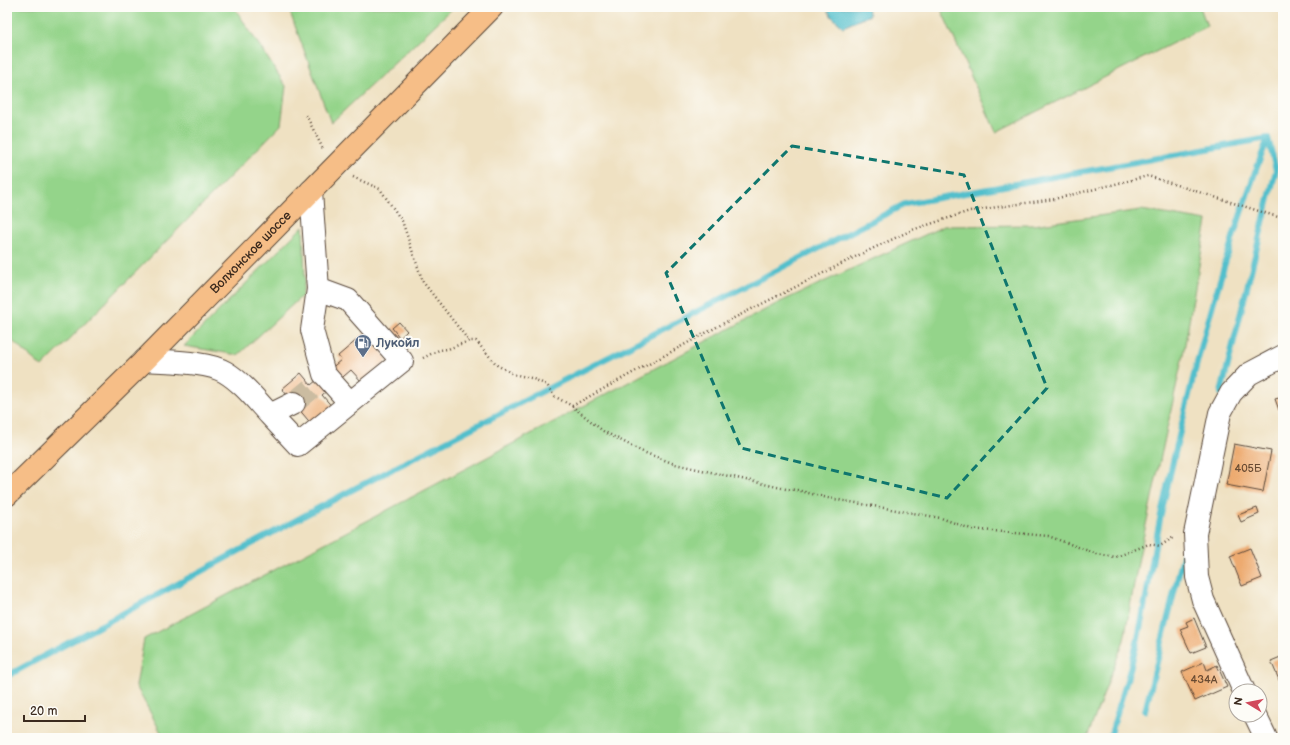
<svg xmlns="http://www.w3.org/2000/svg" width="1290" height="745" font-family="'Balsamiq Sans',sans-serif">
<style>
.green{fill:#94d48a;stroke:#687f54}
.water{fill:#52bfcc;stroke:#467475}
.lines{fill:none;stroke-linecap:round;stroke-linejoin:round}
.stream{stroke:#52bfcc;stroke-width:6}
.building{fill:#edaa6f}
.minor-tunnel{stroke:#cbbca1;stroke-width:22;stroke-dasharray:22 11;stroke-linecap:butt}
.minor-casing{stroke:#564537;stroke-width:24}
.major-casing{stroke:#564537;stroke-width:24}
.path{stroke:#564537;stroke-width:2.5;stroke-dasharray:1 3;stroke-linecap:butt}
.minor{stroke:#fff;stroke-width:22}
.major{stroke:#f6be87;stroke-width:22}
.marked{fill:none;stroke:#0f766e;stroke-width:3;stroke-dasharray:8 5;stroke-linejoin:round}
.labels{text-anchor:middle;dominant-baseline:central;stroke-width:4;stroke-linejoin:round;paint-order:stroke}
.number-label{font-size:11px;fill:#684a32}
.street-label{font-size:13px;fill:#3b2a1e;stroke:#fdfcf7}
.service-label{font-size:13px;font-weight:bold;fill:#4e5e75;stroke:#fdfcf7;text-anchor:start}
</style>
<rect width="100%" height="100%" fill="#fdfcf7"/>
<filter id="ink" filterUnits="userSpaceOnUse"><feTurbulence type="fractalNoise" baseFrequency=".025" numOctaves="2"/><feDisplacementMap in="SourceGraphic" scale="8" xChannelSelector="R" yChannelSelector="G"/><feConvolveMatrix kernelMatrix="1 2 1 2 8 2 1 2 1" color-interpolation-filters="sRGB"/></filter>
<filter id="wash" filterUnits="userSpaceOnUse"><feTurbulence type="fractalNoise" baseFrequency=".012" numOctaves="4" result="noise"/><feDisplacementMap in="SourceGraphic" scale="16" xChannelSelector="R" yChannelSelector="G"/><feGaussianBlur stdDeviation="0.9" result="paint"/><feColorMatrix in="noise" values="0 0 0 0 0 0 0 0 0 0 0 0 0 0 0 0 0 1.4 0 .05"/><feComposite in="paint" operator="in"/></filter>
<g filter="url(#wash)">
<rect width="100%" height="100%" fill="#efe1c2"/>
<path class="green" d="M7,7H234L286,86L281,125L42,367L7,336Z
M288,7H454L331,123Z
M940,7H1200L1207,26L996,132Z
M1141,210L1207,221L1183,355L1139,557L1124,640L1087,738H164L136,686L144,639L778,303L944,226L1033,225Z
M303,226L305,279L302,296L238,355L184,346Z"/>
<path class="water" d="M826,7H867L870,15L843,27L832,17Z"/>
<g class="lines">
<path class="stream" d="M1221,393L1276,170L1268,138
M7,676L350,491L905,204L1268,138
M1145,711L1186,544
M1110,738C1119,703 1132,668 1139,633C1148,592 1153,551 1162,510C1190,384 1221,259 1268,138"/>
</g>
<g id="blocks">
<path class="building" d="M399,322L407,331L400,338L392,328Z
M365,333L388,360L362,382L351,370L322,395L334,409L313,426L282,389L301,373L311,385L341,360L338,356Z
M1283,397V409L1279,410L1275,399Z
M1234,444L1271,451L1263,492L1226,485Z
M1257,508L1259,514L1241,522L1238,515Z
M1250,548L1262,578L1242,586L1230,556Z
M1194,618L1206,647L1191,653L1180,629L1188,626L1186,622Z
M1283,656V687H1282L1271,661Z
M1204,662L1207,670L1217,665L1227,687L1195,701L1182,672Z"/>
</g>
</g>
<g filter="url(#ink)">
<use href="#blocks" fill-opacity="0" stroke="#564537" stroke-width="1"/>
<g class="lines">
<path class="minor-tunnel" d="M294,403L326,376L324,374"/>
<defs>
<path id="minor" d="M311,191L318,289L312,330L324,374
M145,360C166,362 207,361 225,372C242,382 256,400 270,415L294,403
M326,376L350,403
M270,415L298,445L402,361L348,300L318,289
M1244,691L1203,600L1197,577L1195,534L1220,413L1231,393L1249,374L1283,356
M1255,715L1266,738"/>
<g id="major">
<path id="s1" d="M7,495L145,360L492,7"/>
</g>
</defs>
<use href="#minor" class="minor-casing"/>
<use href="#major" class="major-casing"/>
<path class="path" d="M306,115L323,149
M353,177L380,189L402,221L423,282L469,341
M423,358L439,350L448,349L469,341H476L497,365L513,374L531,378L547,385L554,396L572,406L603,431L643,452L675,464L786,489L797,490L828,498L941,518L971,529L1048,536L1097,554L1116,557L1149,544L1160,546L1174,537
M572,406L724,323L859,255L912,230L970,211L1054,199L1148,176L1278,217L1283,221"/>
<use href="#minor" class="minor"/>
<use href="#major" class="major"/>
</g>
</g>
<path class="marked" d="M792,146L964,175L1047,388L947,498L741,448L666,273Z"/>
<defs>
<symbol id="fuel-pin" viewBox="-11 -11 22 30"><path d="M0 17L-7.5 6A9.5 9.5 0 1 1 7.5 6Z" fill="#5c6f8a" stroke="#fdfcf7"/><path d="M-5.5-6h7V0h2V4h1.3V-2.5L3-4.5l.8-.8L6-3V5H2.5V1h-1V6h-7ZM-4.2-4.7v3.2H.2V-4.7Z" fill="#fff"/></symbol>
</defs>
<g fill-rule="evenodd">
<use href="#fuel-pin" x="353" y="333" width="20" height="27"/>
</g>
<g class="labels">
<g class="number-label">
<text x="1248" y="468">405Б</text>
<text x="1204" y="679">434А</text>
</g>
<g class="street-label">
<text stroke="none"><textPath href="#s1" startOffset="344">Волхонское шоссе</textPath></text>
</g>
<g class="service-label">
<text x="376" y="343">Лукойл</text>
</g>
</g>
<rect width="1290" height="745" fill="none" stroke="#fdfcf7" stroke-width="24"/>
<g transform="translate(1248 703) rotate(280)"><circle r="19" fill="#fdfcf7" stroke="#afa8a0"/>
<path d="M0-3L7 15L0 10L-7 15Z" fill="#d1495b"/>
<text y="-6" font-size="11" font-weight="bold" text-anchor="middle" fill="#3b2a1e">N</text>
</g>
<path d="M24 715v6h61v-6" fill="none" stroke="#3b2a1e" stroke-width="2"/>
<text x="30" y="715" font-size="12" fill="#3b2a1e" stroke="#fdfcf7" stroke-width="3" paint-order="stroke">20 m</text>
</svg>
